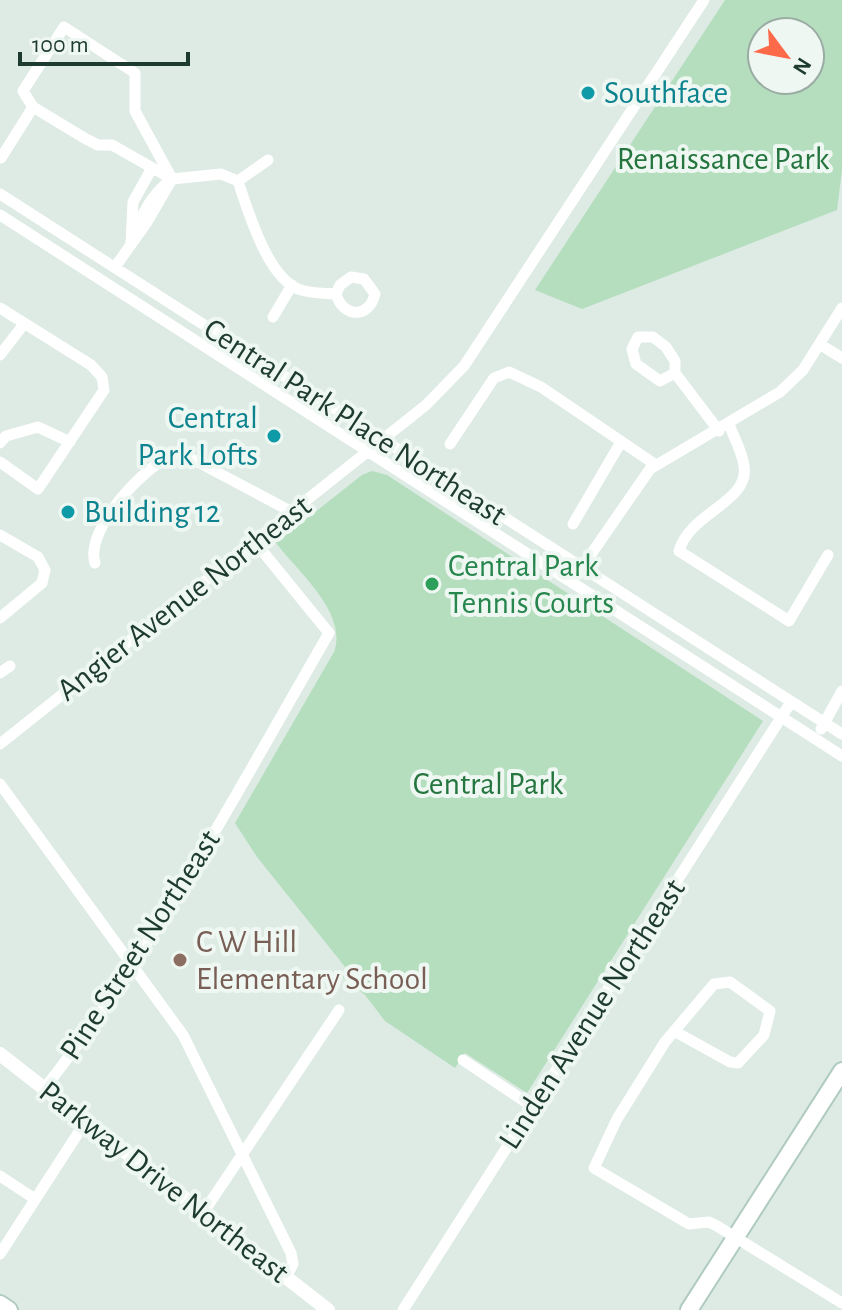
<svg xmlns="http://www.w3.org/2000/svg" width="842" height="1310" font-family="'Alegreya Sans',sans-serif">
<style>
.green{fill:#b4debd;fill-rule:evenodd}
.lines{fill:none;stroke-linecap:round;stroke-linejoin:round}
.secondary-casing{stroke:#b0cbbf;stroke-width:20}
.minor{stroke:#fff;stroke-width:11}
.tertiary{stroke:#fff;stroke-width:14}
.secondary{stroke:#fff;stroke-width:16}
.culture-dot{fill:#0f9aa8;stroke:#eef7f2;stroke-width:3}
.leisure-dot{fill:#2e9e5b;stroke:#eef7f2;stroke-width:3}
.education-dot{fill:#8d6e63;stroke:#eef7f2;stroke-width:3}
.labels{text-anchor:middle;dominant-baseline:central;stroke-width:8;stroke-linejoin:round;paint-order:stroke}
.culture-label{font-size:32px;fill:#0d838f;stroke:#eef7f2;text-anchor:start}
.park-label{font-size:32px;fill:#25753f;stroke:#eef7f2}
.street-label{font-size:32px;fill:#1e3b31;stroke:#eef7f2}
.leisure-label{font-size:32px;fill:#27864d;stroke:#eef7f2;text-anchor:start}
.education-label{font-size:32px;fill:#785e54;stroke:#eef7f2;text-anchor:start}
</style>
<rect width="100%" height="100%" fill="#ddebe4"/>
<path class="green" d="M725,0H842V170L837,210L582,309L535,290ZM762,32H810V80H762Z
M372,471L387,475L763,721L527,1093L465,1053L455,1068L385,1021L365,995L341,976L346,968L257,857L235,823L334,652C348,613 299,573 276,543L362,475Z"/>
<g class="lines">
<defs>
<path id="secondary" d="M0,1304L9,1310
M689,1310L842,1071"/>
</defs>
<use href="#secondary" class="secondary-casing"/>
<path class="minor" d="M1,158L33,107
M172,179L135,111V73L64,27L23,91L33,107L86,139L98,145H112L172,179L221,174L238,181C248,211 267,276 298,289C310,294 324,293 336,294C343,318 369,319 375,294L364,279L351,277L340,285L336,294
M238,181L268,160
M0,194L842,734
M0,215L842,756
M138,231C142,211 153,195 168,182
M131,243L133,202L152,168
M115,267L147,222L172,179
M0,308L91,365L102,377L104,390L38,489L0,462
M273,317L292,285
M821,345L842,358
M0,355L24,324
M675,373L660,381L636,364L632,349L638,337H653L666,347L675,361V373L719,431
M729,424C734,438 742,451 744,466C750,502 690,512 679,551L789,621L828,555
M0,443L6,436L38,427L70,442
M450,444L494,378L509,372L541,387L656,465
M573,524L621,442
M0,535L38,557L45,570L42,583L0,618
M95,563C84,529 148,461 179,452L292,512
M578,573L650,469L780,392L803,370L842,308
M0,673L10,666
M821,729L842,691
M0,744L426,405L464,366L704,0
M0,784L183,1035L291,1253L293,1264L286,1277
M674,1031L730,1062L738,1063L764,1035L770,1011L730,982L714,984L665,1042L617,1119L594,1168L689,1224L709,1222L717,1226L842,1303
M463,1060L533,1107
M44,1089C155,948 239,788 329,633L255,542
M0,1176L35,1199
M203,1213L339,1010
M0,1254L86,1121
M403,1310L791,702"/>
<path class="tertiary" d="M0,1054L328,1310"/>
<use href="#secondary" class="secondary"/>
</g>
<g class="culture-dot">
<circle cx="588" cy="93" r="8"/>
<circle cx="274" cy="436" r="8"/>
<circle cx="68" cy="512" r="8"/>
</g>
<circle class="leisure-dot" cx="432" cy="584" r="8"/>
<circle class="education-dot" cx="180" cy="960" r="8"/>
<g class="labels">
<g class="culture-label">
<text x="604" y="93">Southface</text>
<text x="258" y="418" text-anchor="end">Central<tspan x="258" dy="37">Park Lofts</tspan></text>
<text x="84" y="512">Building 12</text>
</g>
<g class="park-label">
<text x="723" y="159">Renaissance Park</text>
<text x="488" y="784">Central Park</text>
</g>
<g class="street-label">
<text transform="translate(355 422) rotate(33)">Central Park Place Northeast</text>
<text transform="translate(184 598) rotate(-38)">Angier Avenue Northeast</text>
<text transform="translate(140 945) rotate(-57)">Pine Street Northeast</text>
<text transform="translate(592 1014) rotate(-57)">Linden Avenue Northeast</text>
<text transform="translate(164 1182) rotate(38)">Parkway Drive Northeast</text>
</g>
<g class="leisure-label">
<text x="448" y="566">Central Park<tspan x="448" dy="37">Tennis Courts</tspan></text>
</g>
<g class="education-label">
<text x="196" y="942">C W Hill<tspan x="196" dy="37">Elementary School</tspan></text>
</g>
</g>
<g transform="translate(786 56) rotate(122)"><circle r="38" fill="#eef7f2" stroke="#9baca5" stroke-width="2"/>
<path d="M0-6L14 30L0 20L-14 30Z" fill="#fd6a49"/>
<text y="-12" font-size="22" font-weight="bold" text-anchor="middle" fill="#1e3b31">N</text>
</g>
<path d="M20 52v12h168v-12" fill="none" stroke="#1e3b31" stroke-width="4"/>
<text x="32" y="52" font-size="24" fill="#1e3b31" stroke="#eef7f2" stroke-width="6" paint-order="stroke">100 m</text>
</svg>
